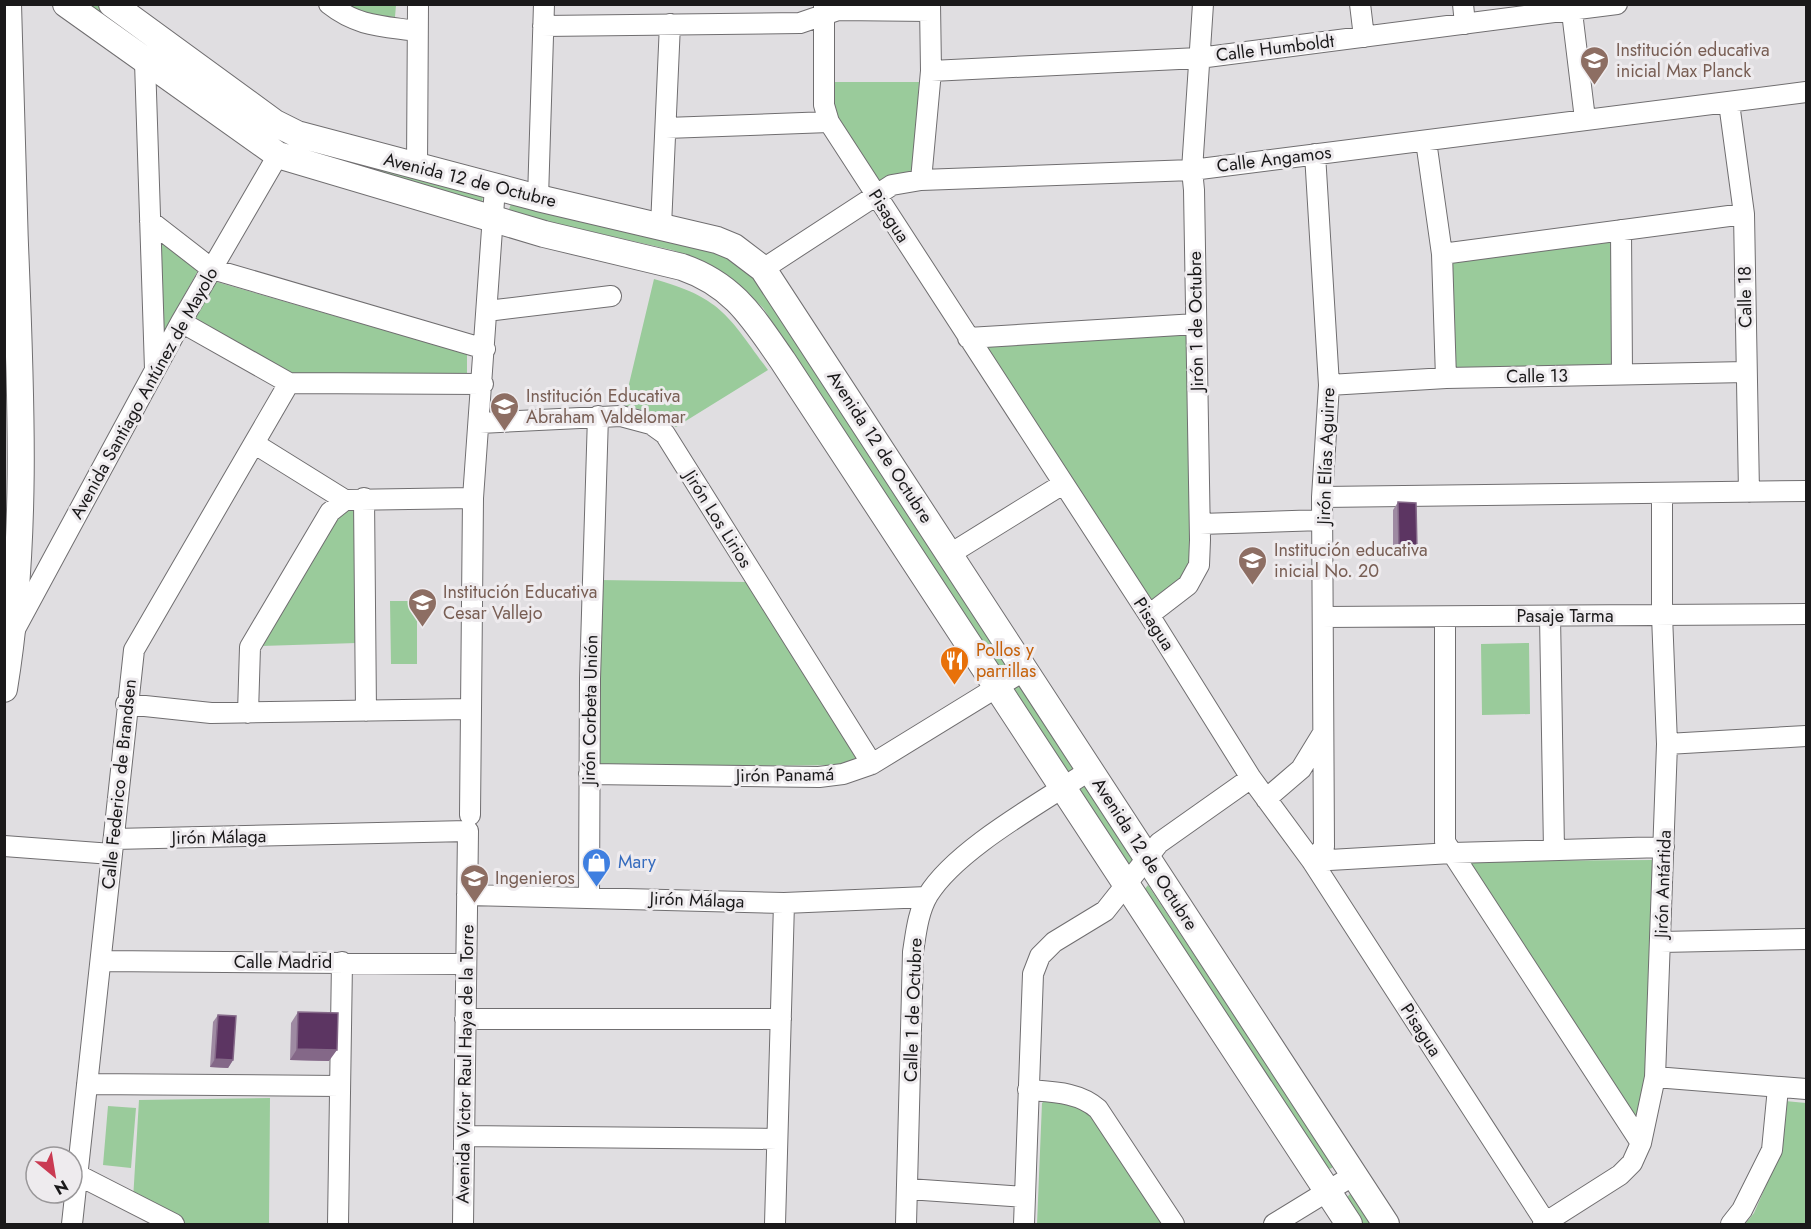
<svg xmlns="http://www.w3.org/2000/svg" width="1811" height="1229" font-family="Jost,sans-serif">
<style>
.green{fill:#9acb9b}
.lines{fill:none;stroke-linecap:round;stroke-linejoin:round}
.minor-casing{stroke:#706e70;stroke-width:22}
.major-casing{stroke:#706e70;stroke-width:28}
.minor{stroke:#fff;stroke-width:20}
.major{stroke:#fff;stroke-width:26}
.wall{fill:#9e8aa2}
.shaded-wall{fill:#846888}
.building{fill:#5c3562;stroke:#846888;stroke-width:1.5}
.labels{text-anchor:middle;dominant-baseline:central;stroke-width:6;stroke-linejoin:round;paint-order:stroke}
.street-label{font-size:18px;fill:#1a191a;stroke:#eeebee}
.education-label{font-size:18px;fill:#785e54;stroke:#eeebee;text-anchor:start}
.food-label{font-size:18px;fill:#c56008;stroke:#eeebee;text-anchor:start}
.shop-label{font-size:18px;fill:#366cbe;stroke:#eeebee;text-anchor:start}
</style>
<rect width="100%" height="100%" fill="#e0dee1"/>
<path class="green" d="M80,5H99L272,130L483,195L482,204L291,151Z
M342,5H396L395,17L351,12Z
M833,82H919L914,173L874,187L833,109Z
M511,204L708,245L749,267L1011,669L1003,673L763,308L737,283L703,261L672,250L514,214L509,209Z
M161,241L199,269L163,333Z
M1613,242L1615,367L1454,373L1452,262Z
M654,279C722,298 728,316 768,370L676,427L653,413L624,405Z
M210,280L467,354V379L286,376L189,321Z
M1190,332L1194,562L1185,582L1159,603L1146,601L986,350L988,341Z
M357,509V643L261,646L339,511Z
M598,580L747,582L857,758L846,765L599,767Z
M390,601H417V664H391Z
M1529,643L1530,714L1482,715L1481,644Z
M1013,684H1019L1075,768L1068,774L1012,691Z
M1082,785L1086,786L1134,859L1130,866L1126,865L1078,788Z
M1654,860L1647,1074L1637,1119L1466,861Z
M1148,885L1333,1165L1332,1168L1328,1169L1144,890Z
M270,1098L269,1224H184L133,1200L139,1100Z
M1048,1098L1089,1109L1168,1224H1037L1042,1103Z
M1785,1101L1806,1103V1224H1745L1754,1213L1781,1151Z
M108,1106L136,1108L131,1168L103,1165Z
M1350,1194L1354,1195L1373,1224H1362L1345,1199Z"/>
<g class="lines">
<defs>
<path id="minor" d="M329,4C358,27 383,26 417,31
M824,4V105L829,122L1149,615L1251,778L1312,861L1546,1223
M1360,4L1364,37
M1463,4L1465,24
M1571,4L1585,119
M543,26L800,23L838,10L930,11
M145,62L155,369
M931,71L1199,58L1617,4
M1729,103L1744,214L1749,492
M666,128L829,122
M1426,141L1442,254L1446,378
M417,167L418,4
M921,180L931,71L930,4
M538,198L544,4
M150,221L212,269L485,349
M661,226L670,24
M1621,230L1622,374
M1442,254L1744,214
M763,269L892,185L921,180L1192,170L1806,92
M487,311L611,296
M181,322L289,383L483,384
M968,338L1196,324
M1329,385L1446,378L1746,372
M480,423L621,416L651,424L665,434L872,764
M255,444L345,500
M1322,497L1806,491
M364,498L366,711
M1200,524L1322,520
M950,554L1063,484
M1149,615L1188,585L1199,565L1200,540L1194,190L1192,170L1203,4
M1550,616L1554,850
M1323,617L1806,614
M1445,617V842L1641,1143
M14,631L181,322L278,155
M126,704L211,713L470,709
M248,713L250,647L330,512L345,500L473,498
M1667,744L1806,736
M589,774L819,777L843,774L872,764L1025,670
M1266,799L1301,769L1323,733
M470,815L473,498L495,187
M114,839L468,831L463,1224
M4,846L112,854
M1312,861L1324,847L1322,497L1329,385L1315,154
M1312,861L1452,853L1664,847
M467,895L784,903L927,897
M589,896L590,679L598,416
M1661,942L1806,939
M101,961L466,964
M465,1019H781
M1655,1077L1806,1089
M87,1084L340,1086
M1028,1090C1053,1092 1079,1092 1098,1109L1174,1224
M464,1136L777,1139
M78,1175L174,1224
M908,1189L1025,1197
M72,1224L134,650L289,383
M338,1224L342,962
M775,1224L784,903
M906,1224L913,952C916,933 918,912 928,895C957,848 1043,802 1090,770
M1024,1224L1033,974L1040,956L1054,942L1105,911L1159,843L1251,778
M1274,1224L1354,1175
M1543,1224L1620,1175L1632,1163L1641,1143L1655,1077L1667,744L1662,615V493
M1731,1224L1742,1210L1772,1150L1778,1088"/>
<path id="major" d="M66,4L278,155L544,234L682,267C734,285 753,318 783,361L1349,1224
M112,4L275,123L297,134L538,198L717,240L734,247L763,269L1386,1224
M4,689C28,543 21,393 15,245C12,165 10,85 8,4"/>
</defs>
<use href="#minor" class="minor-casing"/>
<use href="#major" class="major-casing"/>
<use href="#minor" class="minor"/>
<use href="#major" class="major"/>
</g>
<path class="wall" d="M1398,502L1417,550L1412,557L1393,558V510Z
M298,1012L329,1061L290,1060L291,1023Z
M218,1015L233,1060L228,1068L210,1067L213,1022Z"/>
<path class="shaded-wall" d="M1417,550L1412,557L1393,558L1399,551Z
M297,1049L337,1050L329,1061L290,1060Z
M215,1059L233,1060L228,1068L210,1067Z"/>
<path class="building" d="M1398,502L1416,503L1417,550L1399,551Z
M298,1012L338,1013L337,1050L297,1049Z
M218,1015L236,1016L233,1060L215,1059Z"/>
<defs>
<symbol id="school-pin" viewBox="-11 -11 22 30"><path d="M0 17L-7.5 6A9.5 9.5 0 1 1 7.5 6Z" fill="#8d6e63" stroke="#eeebee"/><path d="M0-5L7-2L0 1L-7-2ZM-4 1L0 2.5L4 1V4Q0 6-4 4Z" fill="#fff"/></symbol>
<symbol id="restaurant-pin" viewBox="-11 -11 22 30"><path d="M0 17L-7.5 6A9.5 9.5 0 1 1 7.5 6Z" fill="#e8710a" stroke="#eeebee"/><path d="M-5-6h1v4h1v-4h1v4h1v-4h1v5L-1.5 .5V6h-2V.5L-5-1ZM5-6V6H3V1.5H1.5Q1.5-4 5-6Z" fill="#fff"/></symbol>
<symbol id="shop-pin" viewBox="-11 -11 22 30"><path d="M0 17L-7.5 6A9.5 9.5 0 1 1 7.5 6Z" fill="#3f7fe0" stroke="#eeebee"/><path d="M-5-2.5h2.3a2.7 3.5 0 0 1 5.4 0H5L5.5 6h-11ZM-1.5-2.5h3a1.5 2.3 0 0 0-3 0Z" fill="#fff"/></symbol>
<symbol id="university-pin" viewBox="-11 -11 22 30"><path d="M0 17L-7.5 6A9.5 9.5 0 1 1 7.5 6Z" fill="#8d6e63" stroke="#eeebee"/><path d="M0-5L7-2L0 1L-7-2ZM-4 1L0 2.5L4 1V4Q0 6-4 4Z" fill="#fff"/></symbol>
</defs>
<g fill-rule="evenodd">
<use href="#school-pin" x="1578" y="44" width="33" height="45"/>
<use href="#school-pin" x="488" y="390" width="33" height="45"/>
<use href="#school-pin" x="1236" y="544" width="33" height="45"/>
<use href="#school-pin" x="406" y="586" width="33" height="45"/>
<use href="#restaurant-pin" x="938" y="644" width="33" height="45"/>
<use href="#shop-pin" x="580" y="846" width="33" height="45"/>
<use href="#university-pin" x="458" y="862" width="33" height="45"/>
</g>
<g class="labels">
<g class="street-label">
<text transform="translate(1275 48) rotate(-7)">Calle Humboldt</text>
<text transform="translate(1274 159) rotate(-7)">Calle Angamos</text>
<text transform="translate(470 180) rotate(14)">Avenida 12 de Octubre</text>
<text transform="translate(889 216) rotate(57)">Pisagua</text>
<text transform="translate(1745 297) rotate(-91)">Calle 18</text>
<text transform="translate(1196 321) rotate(-91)">Jirón 1 de Octubre</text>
<text transform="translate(1537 376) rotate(-1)">Calle 13</text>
<text transform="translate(144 393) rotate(-61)">Avenida Santiago Antúnez de Mayolo</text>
<text transform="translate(880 447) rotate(57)">Avenida 12 de Octubre</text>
<text transform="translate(1326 456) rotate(-88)">Jirón Elías Aguirre</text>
<text transform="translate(718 519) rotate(58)">Jirón Los Lirios</text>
<text x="1565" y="616">Pasaje Tarma</text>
<text transform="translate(1154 624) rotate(57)">Pisagua</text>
<text transform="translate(590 710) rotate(-89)">Jirón Corbeta Unión</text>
<text transform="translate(785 775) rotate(-1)">Jirón Panamá</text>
<text transform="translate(119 784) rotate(-84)">Calle Federico de Brandsen</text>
<text transform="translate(219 837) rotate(-1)">Jirón Málaga</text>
<text transform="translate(1145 854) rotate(57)">Avenida 12 de Octubre</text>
<text transform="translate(1663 884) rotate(-88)">Jirón Antártida</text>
<text transform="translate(697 900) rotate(2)">Jirón Málaga</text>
<text x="283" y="962">Calle Madrid</text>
<text transform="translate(913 1010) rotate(-88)">Calle 1 de Octubre</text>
<text transform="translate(1421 1030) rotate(57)">Pisagua</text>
<text transform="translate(465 1064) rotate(-89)">Avenida Victor Raul Haya de la Torre</text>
</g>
<g class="education-label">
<text x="1616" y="50">Institución educativa<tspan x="1616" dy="21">inicial Max Planck</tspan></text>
<text x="526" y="396">Institución Educativa<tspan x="526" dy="21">Abraham Valdelomar</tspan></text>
<text x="1274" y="550">Institución educativa<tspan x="1274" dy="21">inicial No. 20</tspan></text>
<text x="443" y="592">Institución Educativa<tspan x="443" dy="21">Cesar Vallejo</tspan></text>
<text x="495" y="878">Ingenieros</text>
</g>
<g class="food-label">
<text x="976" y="650">Pollos y<tspan x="976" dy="21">parrillas</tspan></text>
</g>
<g class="shop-label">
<text x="618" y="862">Mary</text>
</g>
</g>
<rect width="1811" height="1229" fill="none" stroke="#1a191a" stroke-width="12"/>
<g transform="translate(54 1175) rotate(150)"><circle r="28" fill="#eeebee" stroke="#999799" stroke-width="1.5"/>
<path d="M0-4.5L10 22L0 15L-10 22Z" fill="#ca3a52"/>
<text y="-9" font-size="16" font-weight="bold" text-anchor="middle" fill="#1a191a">N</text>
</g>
</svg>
